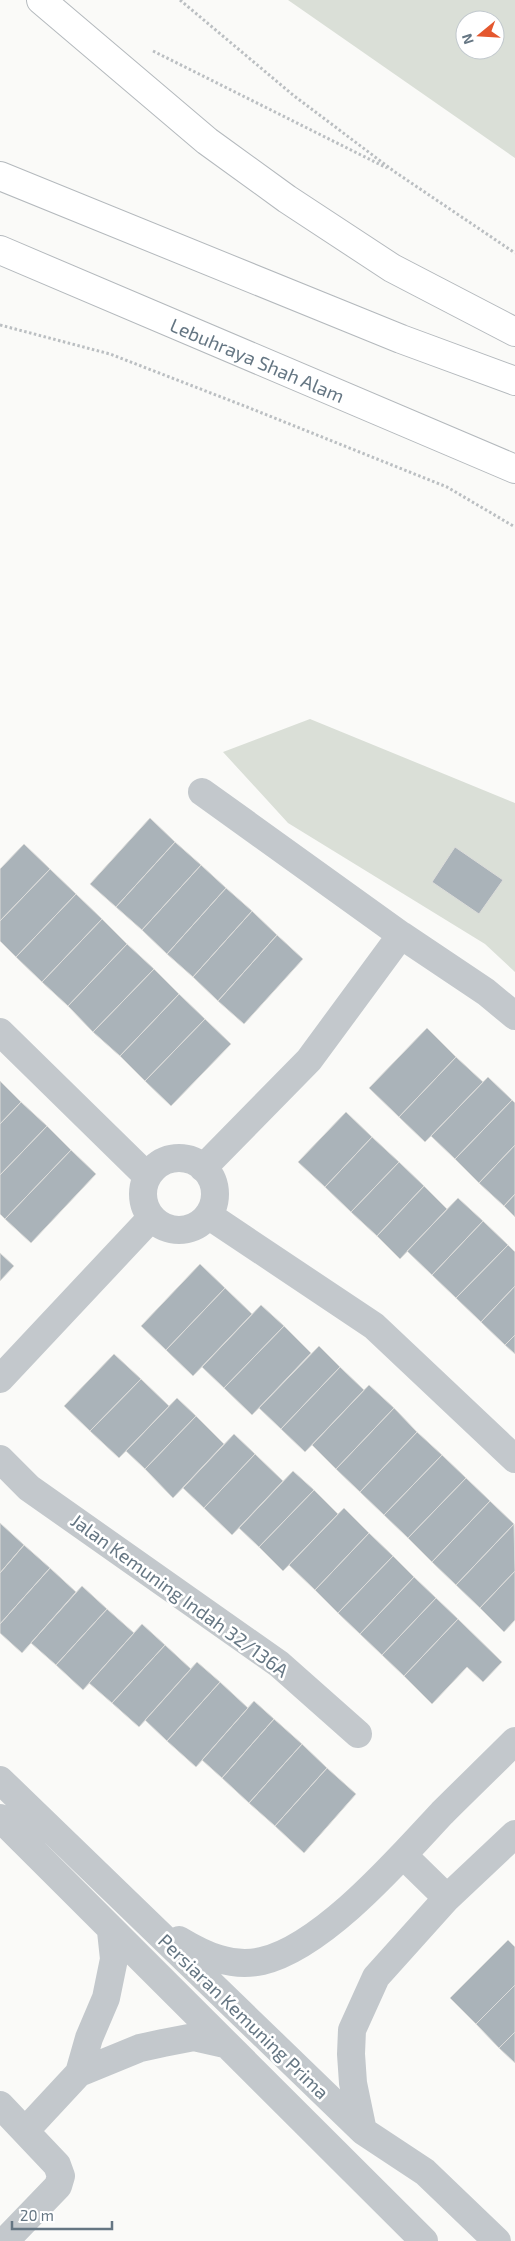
<svg xmlns="http://www.w3.org/2000/svg" width="515" height="2241" font-family="'Exo 2',sans-serif">
<style>
.green{fill:#dadfd7;fill-rule:evenodd}
.building{fill:#aab3b9;stroke:#dcdcda}
.lines{fill:none;stroke-linecap:round;stroke-linejoin:round}
.highway-casing{stroke:#b4b9bd;stroke-width:30}
.path{stroke:#bbbfc2;stroke-width:3;stroke-dasharray:2.5 2.5;stroke-linecap:butt}
.minor{stroke:#c3c8cc;stroke-width:28}
.highway{stroke:#fff;stroke-width:28}
.labels{text-anchor:middle;dominant-baseline:central;stroke-width:5;stroke-linejoin:round;paint-order:stroke}
.street-label{font-size:19px;fill:#657683;stroke:#fff}
</style>
<rect width="100%" height="100%" fill="#fafaf8"/>
<path class="green" d="M288,0H515V158ZM465,20H495V50H465Z
M310,719L515,803V972L485,944L288,823L223,752Z"/>
<path class="building" d="M150,818L175,842L116,907L90,884Z
M175,842L201,865L142,930L116,907Z
M24,844L50,869L0,921V869Z
M455,847L503,880L479,914L432,882Z
M201,865L226,888L167,954L142,930Z
M50,869L76,894L16,957L0,941V921Z
M226,888L252,911L193,977L167,954Z
M76,894L102,919L42,982L16,957Z
M252,911L277,935L218,1001L193,977Z
M102,919L127,944L68,1006L42,982Z
M277,935L303,959L244,1024L218,1001Z
M127,944L154,969L93,1032L68,1006Z
M154,969L179,994L120,1056L93,1032Z
M179,994L205,1019L145,1081L120,1056Z
M205,1019L231,1044L171,1106L145,1081Z
M427,1028L456,1057L399,1117L369,1088Z
M456,1057L483,1082L425,1142L399,1117Z
M488,1077L512,1100L455,1159L431,1136Z
M0,1081L21,1102L0,1124Z
M512,1100L515,1103V1145L479,1183L455,1159Z
M21,1102L47,1126L0,1175V1124Z
M346,1112L372,1137L325,1187L298,1162Z
M47,1126L71,1150L5,1219L0,1214V1175Z
M372,1137L399,1162L351,1212L325,1187Z
M515,1145V1194L504,1206L479,1183Z
M71,1150L96,1174L31,1243L5,1219Z
M399,1162L424,1186L377,1236L351,1212Z
M424,1186L447,1209L400,1259L377,1236Z
M515,1194V1217L504,1206Z
M458,1198L483,1221L432,1275L407,1251Z
M483,1221L508,1245L456,1298L432,1275Z
M508,1245L515,1252V1286L481,1322L456,1298Z
M0,1253L14,1266L0,1281Z
M200,1264L225,1288L166,1350L141,1326Z
M515,1286V1335L505,1345L481,1322Z
M225,1288L252,1314L193,1376L166,1350Z
M261,1305L284,1326L224,1388L202,1367Z
M284,1326L311,1353L252,1415L224,1388Z
M515,1335V1354L505,1345Z
M319,1346L340,1367L281,1429L259,1408Z
M114,1354L141,1379L90,1431L64,1406Z
M340,1367L364,1390L305,1452L281,1429Z
M141,1379L169,1406L119,1458L90,1431Z
M369,1385L394,1408L336,1469L312,1445Z
M177,1398L196,1416L145,1469L126,1451Z
M394,1408L417,1432L360,1492L336,1469Z
M196,1416L224,1444L173,1498L145,1469Z
M417,1432L442,1455L384,1515L360,1492Z
M234,1434L255,1454L204,1508L183,1488Z
M255,1454L283,1481L232,1535L204,1508Z
M442,1455L466,1478L408,1538L384,1515Z
M293,1471L314,1490L259,1547L239,1528Z
M466,1478L490,1501L432,1562L408,1538Z
M314,1490L338,1514L283,1571L259,1547Z
M490,1501L514,1524L456,1585L432,1562Z
M344,1508L369,1533L315,1590L289,1565Z
M0,1523L24,1545L0,1573Z
M514,1524L515,1571L480,1608L456,1585Z
M369,1533L393,1556L338,1613L315,1590Z
M24,1545L50,1568L0,1624V1573Z
M393,1556L414,1577L360,1634L338,1613Z
M50,1568L76,1592L22,1653L0,1633V1624Z
M515,1571V1620L504,1632L480,1608Z
M414,1577L436,1598L382,1655L360,1634Z
M82,1586L107,1609L56,1665L31,1643Z
M436,1598L458,1619L404,1676L382,1655Z
M107,1609L134,1633L83,1690L56,1665Z
M458,1619L502,1662L483,1682L467,1667L432,1704L404,1676Z
M142,1624L165,1645L112,1703L89,1683Z
M165,1645L191,1669L139,1727L112,1703Z
M197,1662L220,1682L167,1741L145,1720Z
M220,1682L248,1708L196,1767L167,1741Z
M254,1701L274,1719L222,1778L202,1760Z
M274,1719L302,1744L249,1803L222,1778Z
M302,1744L327,1768L275,1826L249,1803Z
M327,1768L356,1794L304,1853L275,1826Z
M508,1940L515,1947V1985L476,2024L450,1998Z
M515,1985V2032L499,2048L476,2024Z
M515,2032V2063L499,2048Z"/>
<g class="lines">
<defs>
<g id="highway">
<path d="M41,0L207,141L287,199L392,268L515,332"/>
<path d="M0,176L401,339L515,381"/>
<path id="s1" d="M0,250L515,469"/>
</g>
</defs>
<use href="#highway" class="highway-casing"/>
<path class="path" d="M180,0L293,95L395,172L515,253
M153,51L387,168
M0,325L110,354L247,407L447,487L515,527"/>
<path class="minor" d="M202,792L401,935L486,992L515,1016
M0,1032L147,1176
M143 1194a36 36 0 1 1 72 0a36 36 0 1 1-72 0Z
M203,1168L309,1060L401,935
M208,1215L374,1326L515,1459
M0,1379L151,1218
M0,1459L29,1488L279,1664L358,1734
M0,1780L363,2131L425,2172L497,2241
M0,1818L424,2241
M403,1855L447,1898
M179,1940C204,1955 231,1968 262,1961C323,1947 399,1859 442,1813C466,1789 491,1765 515,1741
M79,2073L140,2048L163,2043L194,2037L225,2044
M0,2105L57,2165L61,2176L58,2186L5,2241
M26,2130L79,2073L89,2038L106,1998L114,1959L111,1931
M363,2131L353,2083L351,2054L352,2030L376,1977L447,1898L515,1834"/>
<use href="#highway" class="highway"/>
</g>
<g class="labels">
<g class="street-label">
<text stroke="none"><textPath href="#s1" startOffset="280">Lebuhraya Shah Alam</textPath></text>
<text transform="translate(180 1595) rotate(36)">Jalan Kemuning Indah 32/136A</text>
<text transform="translate(244 2016) rotate(44)">Persiaran Kemuning Prima</text>
</g>
</g>
<g transform="translate(480 35) rotate(252)"><circle r="24" fill="#ffffff" stroke="#c1c8cd"/>
<path d="M0-4L9 19L0 12L-9 19Z" fill="#e4572e"/>
<text y="-8" font-size="14" font-weight="bold" text-anchor="middle" fill="#657683">N</text>
</g>
<path d="M12 2221v8h100v-8" fill="none" stroke="#657683" stroke-width="2.5"/>
<text x="20" y="2221" font-size="15" fill="#657683" stroke="#ffffff" stroke-width="4" paint-order="stroke">20 m</text>
</svg>
